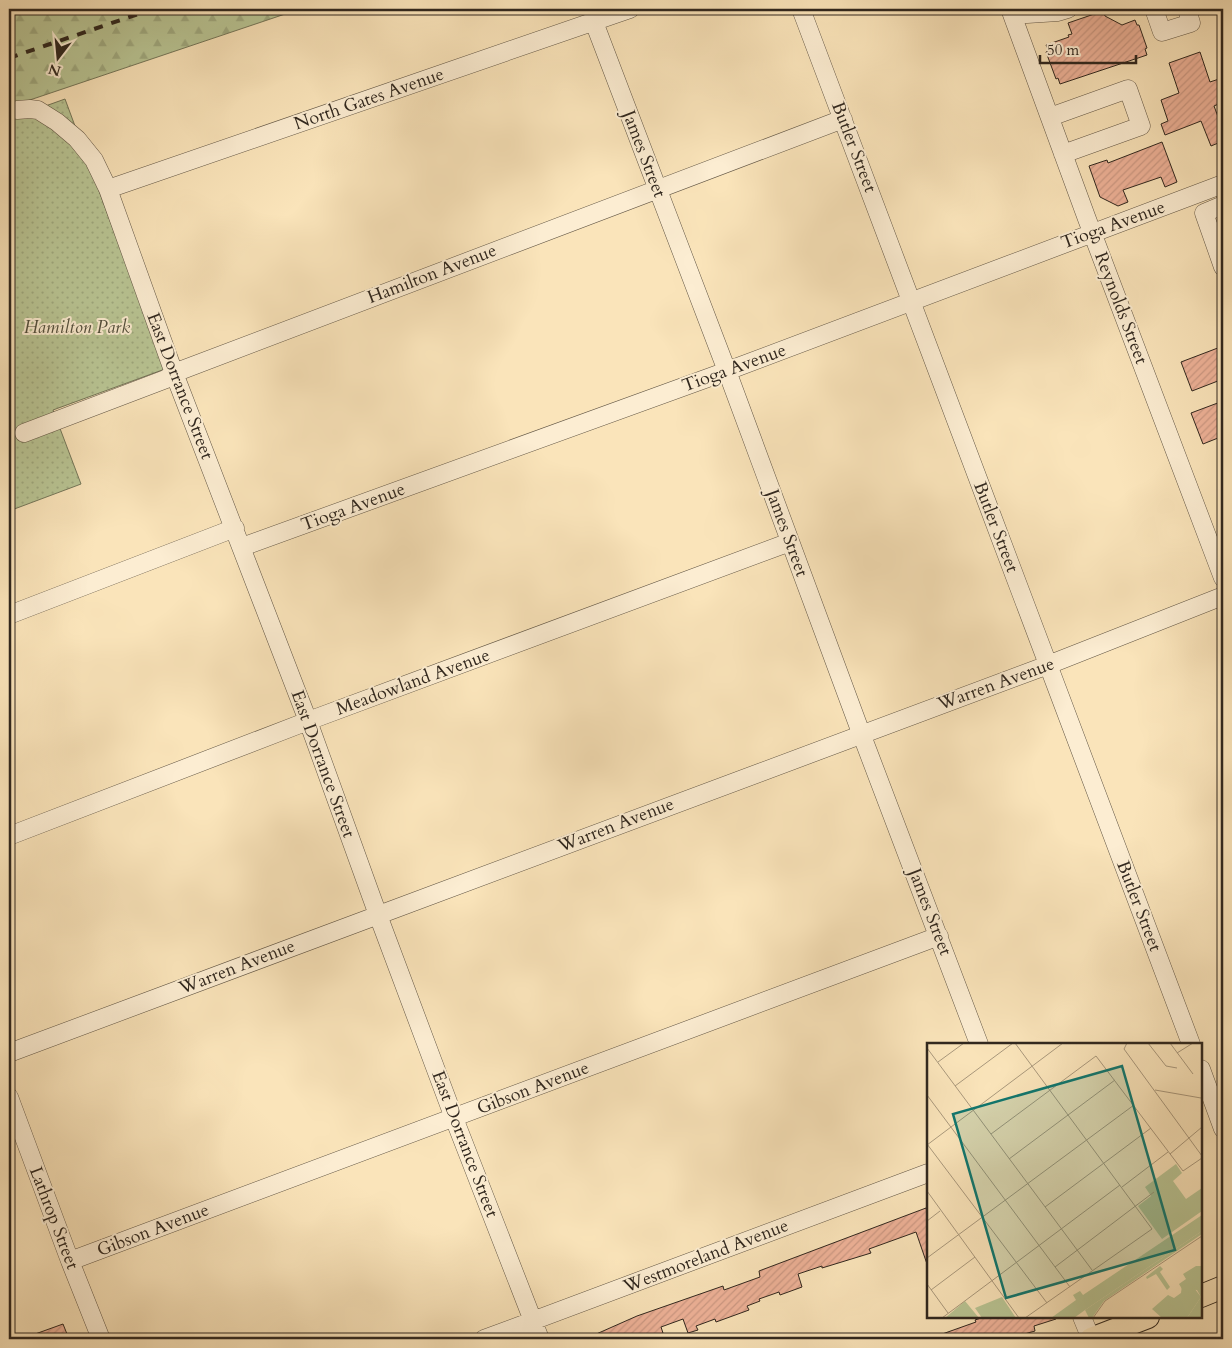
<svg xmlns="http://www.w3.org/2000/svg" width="1232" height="1348" font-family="Cardo,serif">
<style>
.forest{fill:url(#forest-firs);stroke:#747659}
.park{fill:url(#park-dots);stroke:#747659}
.building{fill:url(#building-hatch);stroke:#30271e}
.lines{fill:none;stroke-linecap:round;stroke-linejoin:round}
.minor-casing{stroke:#625645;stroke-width:19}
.major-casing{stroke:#30271e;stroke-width:24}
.minor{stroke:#fcedd2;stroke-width:18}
.major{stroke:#fae4ba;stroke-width:22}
.rail{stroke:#30271e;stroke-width:4;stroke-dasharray:9 9;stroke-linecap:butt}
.labels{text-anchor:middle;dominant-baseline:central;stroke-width:4;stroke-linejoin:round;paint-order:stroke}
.street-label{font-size:18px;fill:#30271e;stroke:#fcedd2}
.park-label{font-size:18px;font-style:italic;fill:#524e3c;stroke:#fcedd2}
.inset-road{fill:none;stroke:#a9987c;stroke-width:1}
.view{fill:#0f766e;fill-opacity:0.15;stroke:#0f766e;stroke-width:2.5}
.inset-edge{fill:none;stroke:#30271e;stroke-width:2.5}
</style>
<defs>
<pattern id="forest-firs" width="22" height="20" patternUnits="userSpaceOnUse" patternTransform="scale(1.25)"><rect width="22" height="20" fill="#b9c594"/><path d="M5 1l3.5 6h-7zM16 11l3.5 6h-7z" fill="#9fa97f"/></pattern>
<pattern id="park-dots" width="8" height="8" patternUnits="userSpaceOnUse" patternTransform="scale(1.25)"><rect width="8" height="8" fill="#b9c594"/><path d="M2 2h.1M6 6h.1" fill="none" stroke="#9fa97f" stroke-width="1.8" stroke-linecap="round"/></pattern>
<pattern id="building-hatch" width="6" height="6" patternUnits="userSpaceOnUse" patternTransform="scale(1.25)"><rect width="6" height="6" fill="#eeb298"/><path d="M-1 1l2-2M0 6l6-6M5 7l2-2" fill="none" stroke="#cc9983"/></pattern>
</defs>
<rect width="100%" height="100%" fill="#fae4ba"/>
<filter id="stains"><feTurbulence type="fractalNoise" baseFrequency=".004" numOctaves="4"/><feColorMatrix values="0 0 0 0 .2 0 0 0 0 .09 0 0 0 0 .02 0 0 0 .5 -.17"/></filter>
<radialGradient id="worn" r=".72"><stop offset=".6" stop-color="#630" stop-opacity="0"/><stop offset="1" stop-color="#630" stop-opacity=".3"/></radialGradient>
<path class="forest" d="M9,9H300L9,107Z"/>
<path class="park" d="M65,99L165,369L53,410L81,484L9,511V119Z"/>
<path class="building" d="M1103,11L1105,16L1122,25L1135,20L1137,25H1139L1147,48L1145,49L1147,55L1060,84L1058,78L1056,79L1046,52L1049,51L1046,45L1069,37L1068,35L1072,34L1068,23Z
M1200,52L1210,82L1219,79L1223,91V102L1214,106L1223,130V141L1211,146L1201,121L1165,135L1161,124L1168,121L1161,100L1179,93L1169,63Z
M1162,142L1177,182L1165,187L1161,177L1123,190L1128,202L1118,206L1100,197L1089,166L1107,160L1108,163Z
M1223,346V379L1192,391L1181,362Z
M1223,401V436L1203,444L1191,413Z
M926,1208L928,1216V1263L927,1264L916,1232L869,1249L871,1253L822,1268V1266L798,1274L802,1287L780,1295L779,1292L759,1299L760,1301L747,1306L749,1310L716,1322L715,1319L696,1326L698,1330L688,1333L683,1319L661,1327L664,1336L657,1339H585L637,1316L723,1286L724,1290L760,1277L759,1271Z
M984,1317H1055L1056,1319L1034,1326L1035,1331L1007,1339H931V1338L976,1322L975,1320Z
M63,1324L69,1339H24V1338Z"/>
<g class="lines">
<defs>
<path id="minor" d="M801,9L1191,1044
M1010,9L1087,219L1223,578
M1154,9L1162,32L1191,23L1187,9
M1013,15L1058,12L1068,9
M594,22L727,371L861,733L979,1044
M17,110L30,109L38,110L57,122L77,139L94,160L108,189L174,373L308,721L378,915L454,1118L540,1339
M1050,117L1128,89L1141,126L1063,154
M108,189L630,9
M1223,205L1204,213L1223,267
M24,433L166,379L174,373L843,119
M242,547L727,371L1223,184
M9,615L235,528
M9,836L308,721L790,542
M9,1053L1048,665L1223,596
M1201,1069L1223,1129
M9,1097L70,1261L101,1339
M70,1261L939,936
M1082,1317L1091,1339
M484,1339L928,1173"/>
<path id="major" d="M1201,1296L1223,1287
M1091,1339L1148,1317"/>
</defs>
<use href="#minor" class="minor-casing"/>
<use href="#major" class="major-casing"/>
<use href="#minor" class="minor"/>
<use href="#major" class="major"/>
<path class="rail" d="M9,58L153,9"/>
</g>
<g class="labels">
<g class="street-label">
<text transform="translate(369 99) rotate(-19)">North Gates Avenue</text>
<text transform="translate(854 147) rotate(69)">Butler Street</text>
<text transform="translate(644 154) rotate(69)">James Street</text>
<text transform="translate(1113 225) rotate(-20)">Tioga Avenue</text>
<text transform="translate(432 274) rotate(-21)">Hamilton Avenue</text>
<text transform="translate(1121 308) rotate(69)">Reynolds Street</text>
<text transform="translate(734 368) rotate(-20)">Tioga Avenue</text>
<text transform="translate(180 386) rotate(69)">East Dorrance Street</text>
<text transform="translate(353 507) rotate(-20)">Tioga Avenue</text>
<text transform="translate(996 527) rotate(69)">Butler Street</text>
<text transform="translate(787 533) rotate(70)">James Street</text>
<text transform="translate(413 682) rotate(-20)">Meadowland Avenue</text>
<text transform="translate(996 684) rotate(-20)">Warren Avenue</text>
<text transform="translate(323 764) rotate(70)">East Dorrance Street</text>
<text transform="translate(616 825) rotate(-21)">Warren Avenue</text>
<text transform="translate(1139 906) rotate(69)">Butler Street</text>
<text transform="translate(930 912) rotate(69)">James Street</text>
<text transform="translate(237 967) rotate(-21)">Warren Avenue</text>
<text transform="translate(533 1088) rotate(-21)">Gibson Avenue</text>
<text transform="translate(465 1144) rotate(69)">East Dorrance Street</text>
<text transform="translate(54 1218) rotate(69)">Lathrop Street</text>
<text transform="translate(153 1230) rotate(-21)">Gibson Avenue</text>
<text transform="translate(706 1256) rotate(-21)">Westmoreland Avenue</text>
</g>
<g class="park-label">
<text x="77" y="327">Hamilton Park</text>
</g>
</g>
<g transform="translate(927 1043)">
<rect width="275" height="275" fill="#fae4ba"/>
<path d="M275,188V191L177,258L165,275H162L158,267ZM233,223L236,226L233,229L243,244L240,247L229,231L220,236L219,234ZM269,223H275V275H260L274,254L270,247L255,246L252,241L259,236L256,231ZM75,254L89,275H55L48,265ZM38,258L52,275H18Z" fill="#b9c594"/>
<path d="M275,172V188L158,267L147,275H124L149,257L146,252L153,248L156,252ZM261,237L274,254L260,275H235L225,266L241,252L247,255L254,250L255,242Z" fill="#b9c594"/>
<path d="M249,121L255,130L246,138L259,156L275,145V168L235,196L211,163L224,153L218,144Z" fill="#b9c594"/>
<path class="inset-road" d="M88,0L225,186L98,275M200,0L197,6L275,113M221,0L239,23L250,25M243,0L266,31M0,5L165,227M250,10L266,0M11,19L37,0M28,43L86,0M228,47L274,55M0,52L143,244M64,91L169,13L256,128L275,115M0,101L120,260M0,102L136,0M243,111L275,84M82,116L188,37M195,144L241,109M0,148L92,275M118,164L224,85M0,178L13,168M0,215L207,62M128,224L227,149M0,241L21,270M4,247L48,214M15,275L193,142M166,275L178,258L275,193"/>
<path class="view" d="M195,23L248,207L79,255L26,71Z"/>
<rect width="275" height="275" class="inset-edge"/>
</g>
<rect width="1232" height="1348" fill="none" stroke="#fae4ba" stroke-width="30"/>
<rect x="10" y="10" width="1212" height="1328" fill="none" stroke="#30271e" stroke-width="2.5"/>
<rect x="15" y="15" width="1202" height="1318" fill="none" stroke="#30271e"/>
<g transform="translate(58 58) rotate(196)" stroke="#fcedd2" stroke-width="4" paint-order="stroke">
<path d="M0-4L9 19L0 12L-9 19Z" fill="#30271e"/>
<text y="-8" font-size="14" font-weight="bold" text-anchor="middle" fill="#30271e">N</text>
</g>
<path d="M1040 55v8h96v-8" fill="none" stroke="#30271e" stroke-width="2.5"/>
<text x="1047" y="55" font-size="15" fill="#30271e" stroke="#fcedd2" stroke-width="4" paint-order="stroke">50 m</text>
<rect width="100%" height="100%" filter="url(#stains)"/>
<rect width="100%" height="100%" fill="url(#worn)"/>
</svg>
